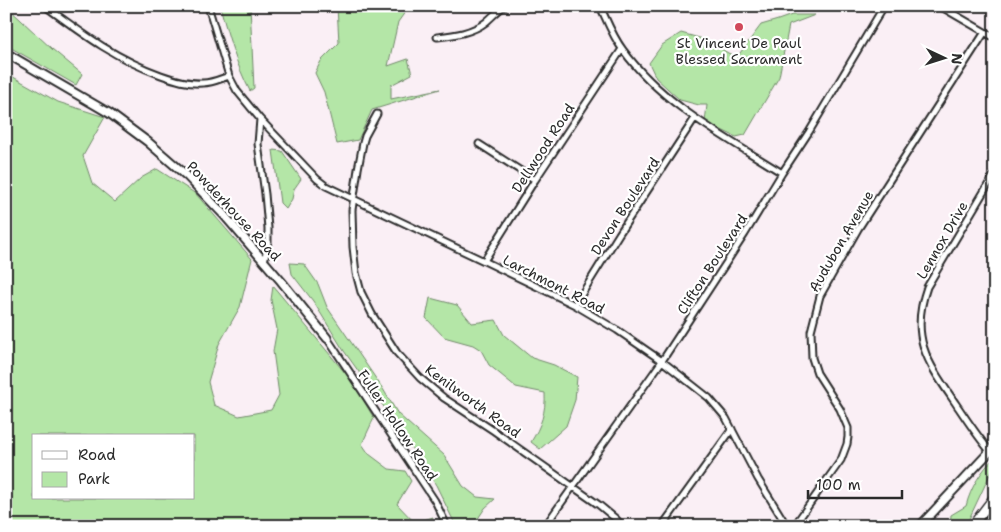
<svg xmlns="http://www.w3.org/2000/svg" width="1001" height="532" font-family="'Shantell Sans',sans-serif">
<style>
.green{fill:#b4e6a7;stroke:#708869;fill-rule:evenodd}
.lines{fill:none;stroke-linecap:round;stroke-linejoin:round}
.street-casing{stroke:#2b2b2b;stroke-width:9}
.secondary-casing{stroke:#2b2b2b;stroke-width:11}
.primary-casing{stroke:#2b2b2b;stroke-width:11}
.street{stroke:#fff;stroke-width:5}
.secondary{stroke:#fff;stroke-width:7}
.primary{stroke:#fff;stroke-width:8}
.poi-dot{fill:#d1495b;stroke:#fff;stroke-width:2}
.labels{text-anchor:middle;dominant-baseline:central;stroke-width:4.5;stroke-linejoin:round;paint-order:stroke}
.poi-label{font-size:14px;fill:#2b2b2b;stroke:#fff}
.street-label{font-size:14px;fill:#2b2b2b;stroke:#fff}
</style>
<rect width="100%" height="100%" fill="#faeff5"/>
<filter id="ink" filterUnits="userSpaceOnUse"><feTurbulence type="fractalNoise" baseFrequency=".02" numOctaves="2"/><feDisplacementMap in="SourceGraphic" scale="10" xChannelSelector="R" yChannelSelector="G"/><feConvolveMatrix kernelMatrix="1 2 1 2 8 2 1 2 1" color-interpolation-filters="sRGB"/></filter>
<g filter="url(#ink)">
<path class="green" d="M6,6L52,49L82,74L76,85L6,45Z
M220,6H250L254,88L250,91C236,64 228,36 220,6Z
M337,6H422L423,8H408L398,22L388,66L408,59L412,74L391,85V99L440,89L372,110L358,140L337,144L324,92L315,73L321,61L339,43Z
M792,15H815L789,25L779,77L745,135L736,137L705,122L707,105H699L680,100L656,78L649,63L662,45L681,33L707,40L728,53L737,57L761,25L778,20Z
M6,73L58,102L105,117L83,156L92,183L115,202L141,178L157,169L196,194L252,259L240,307L219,344L208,382L214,405L239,416L271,410L279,395L273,351L277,329L271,300L273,286L351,380L374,418L362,444L369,454L389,469L405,471L411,481L397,504L415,523L433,517L429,526H6ZM34,436H194V498H34Z
M273,150L282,151L301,179L294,189L292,199L286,209L280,203Z
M290,263L304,264L318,284L327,307L383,389L398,414L444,455L463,486L477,497L495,499L485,508L473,526H456L436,485L389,414L344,351L313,301L292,274Z
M430,298L457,305L472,323L496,320L504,335L532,358L554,365L577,377L575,400L566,426L540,449L531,442C541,426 546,412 545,393L516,387L489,365L481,350L473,345L444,337L426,318Z
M995,457V468H993L969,519L964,526H950L951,515L966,506C971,487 981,471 995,457Z"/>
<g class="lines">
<defs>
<path id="street" d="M45,6C83,34 116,59 161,75C175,80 188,84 203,83C212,83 220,79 229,76
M208,6L229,76L237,91L260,119L258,144L265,194L268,228V243L264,262
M600,6C607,21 613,37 623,50C663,105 725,137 782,173
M940,6L995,38
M437,37C454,35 472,33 486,22C492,17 497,11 504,6
M377,114L365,136L363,143L358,169L352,210L353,247L356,273L361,292L372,314L397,353L420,378L444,398L494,431L599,505L616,519L622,526
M260,119L317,179L326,186L484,261L575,305L617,330L662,361L709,398L726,418L758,479L787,526
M479,144L535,180
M484,261L535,180L622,49
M575,305L619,234L695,118
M327,338L435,501L447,526
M990,451C977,436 967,420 956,404C928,363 909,338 927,287L995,173
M545,526L662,361L745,234L782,173L809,132L884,6
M662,526L732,429
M794,526L841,460L847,444L848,437V428L845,421L840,409L817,373L812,358L811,331L820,296L858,229L985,32"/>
<path id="secondary" d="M6,53L109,113L148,142L187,176L224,215L281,281L327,338
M920,526L995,446"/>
<path id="primary" d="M972,526L995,496
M985,526L995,513"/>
</defs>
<use href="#street" class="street-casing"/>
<use href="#secondary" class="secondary-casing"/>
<use href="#primary" class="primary-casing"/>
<use href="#street" class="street"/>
<use href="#secondary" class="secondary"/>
<use href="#primary" class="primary"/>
</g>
</g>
<circle class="poi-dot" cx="739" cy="27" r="5"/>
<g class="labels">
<g class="poi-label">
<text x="739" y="43">St Vincent De Paul<tspan x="739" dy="16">Blessed Sacrament</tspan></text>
</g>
<g class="street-label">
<text transform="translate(543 148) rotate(-57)">Dellwood Road</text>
<text transform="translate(625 206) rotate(-57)">Devon Boulevard</text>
<text transform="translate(234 211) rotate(47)">Powderhouse Road</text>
<text transform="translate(942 240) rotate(-60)">Lennox Drive</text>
<text transform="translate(841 241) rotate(-60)">Audubon Avenue</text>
<text transform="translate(712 264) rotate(-57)">Clifton Boulevard</text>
<text transform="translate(554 284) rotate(27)">Larchmont Road</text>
<text transform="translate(473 401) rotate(36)">Kenilworth Road</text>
<text transform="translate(398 425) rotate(56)">Fuller Hollow Road</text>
</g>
</g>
<rect width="1001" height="532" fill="none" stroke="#fff" stroke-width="25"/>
<rect x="12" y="12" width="976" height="507" fill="none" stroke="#2b2b2b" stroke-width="2" filter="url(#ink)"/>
<rect x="32" y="434" width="162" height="65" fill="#ffffff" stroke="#aaaaaa"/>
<rect x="42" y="451" width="25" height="8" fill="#ffffff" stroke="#aaaaaa"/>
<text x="78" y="460" font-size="15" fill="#2b2b2b">Road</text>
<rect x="42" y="472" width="25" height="15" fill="#b4e6a7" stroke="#aaaaaa"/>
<text x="78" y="484" font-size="15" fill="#2b2b2b">Park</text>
<g transform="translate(944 58) rotate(94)" stroke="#ffffff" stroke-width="4" paint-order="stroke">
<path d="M0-4L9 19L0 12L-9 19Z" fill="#2b2b2b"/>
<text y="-8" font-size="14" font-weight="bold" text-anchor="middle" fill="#2b2b2b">N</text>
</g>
<path d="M808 490v8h94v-8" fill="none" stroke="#2b2b2b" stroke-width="2.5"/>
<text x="816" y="490" font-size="15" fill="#2b2b2b" stroke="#ffffff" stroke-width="4" paint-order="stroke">100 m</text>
</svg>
